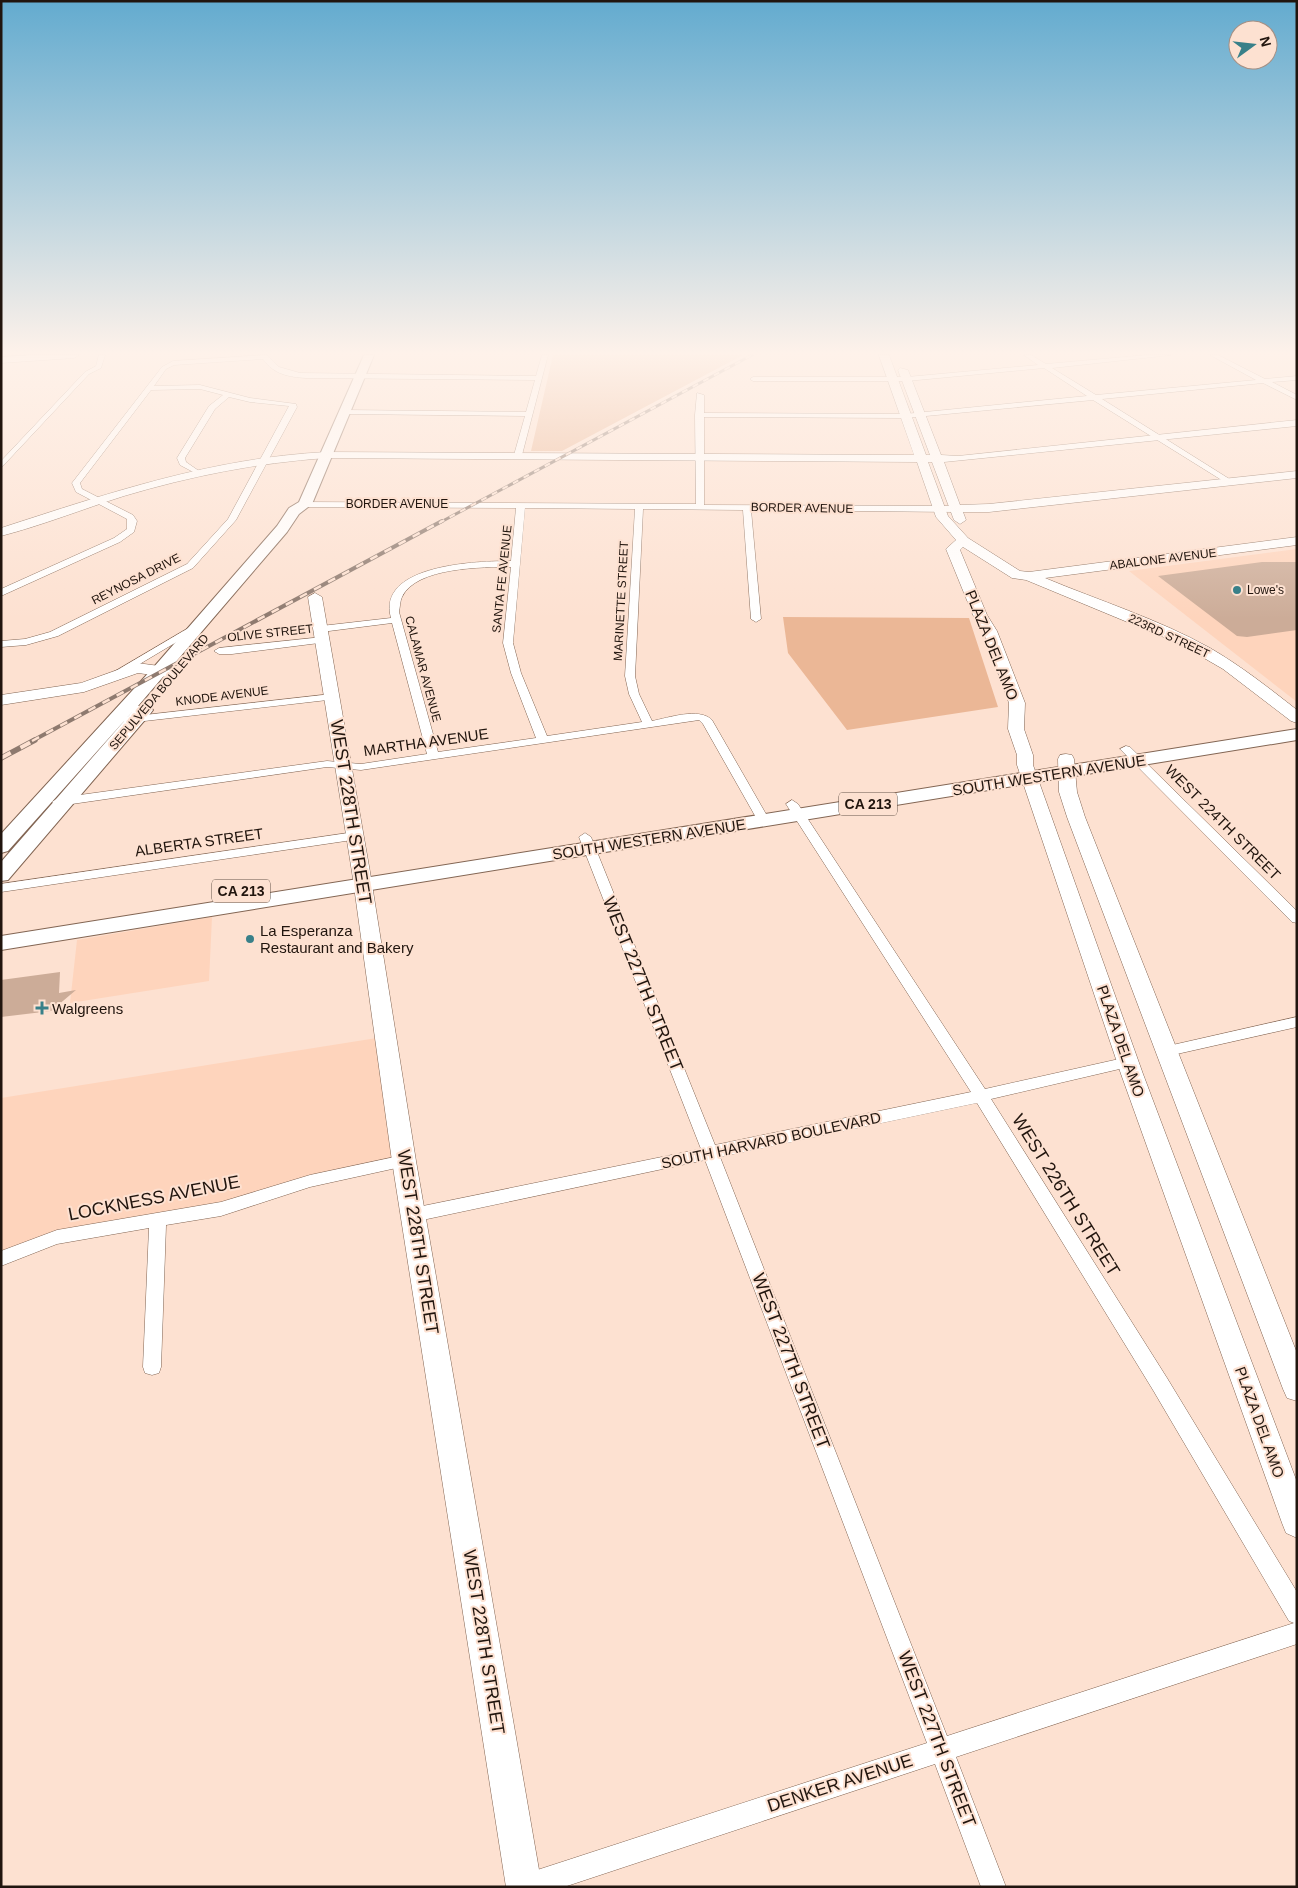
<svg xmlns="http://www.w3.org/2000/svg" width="1298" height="1888" font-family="Arial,sans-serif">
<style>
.built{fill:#fed4bc}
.green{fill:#ebb796}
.building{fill:#ccac98}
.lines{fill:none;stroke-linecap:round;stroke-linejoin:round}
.street-casing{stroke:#826553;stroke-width:1}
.secondary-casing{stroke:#826553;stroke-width:1}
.primary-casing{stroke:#826553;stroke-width:2}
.street{fill:#fff;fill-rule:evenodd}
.secondary{fill:#fff;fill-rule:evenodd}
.primary{fill:#fff;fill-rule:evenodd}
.rail-far2-casing{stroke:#8e7a6f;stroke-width:3}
.rail-far1-casing{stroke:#8e7a6f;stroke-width:4}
.rail-casing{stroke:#8e7a6f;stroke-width:5.5}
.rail-far2{stroke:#fde1d1;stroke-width:2;stroke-dasharray:6;stroke-linecap:butt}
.rail-far1{stroke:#fde1d1;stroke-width:2.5;stroke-dasharray:8;stroke-linecap:butt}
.rail{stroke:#fde1d1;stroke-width:4;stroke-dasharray:11;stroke-linecap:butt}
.poi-dot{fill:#398089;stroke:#fde1d1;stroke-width:2}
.labels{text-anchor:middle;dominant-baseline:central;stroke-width:4;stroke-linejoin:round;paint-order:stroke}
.far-street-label{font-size:12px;fill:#21150e;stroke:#fde1d1}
.far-poi-label{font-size:12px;fill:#21150e;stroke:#fde1d1;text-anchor:start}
.shield{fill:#fde1d1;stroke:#635248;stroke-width:1}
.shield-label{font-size:14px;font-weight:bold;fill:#21150e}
.street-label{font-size:15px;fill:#21150e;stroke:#fde1d1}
.poi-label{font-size:15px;fill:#21150e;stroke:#fde1d1;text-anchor:start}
.near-street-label{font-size:18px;fill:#21150e;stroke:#fde1d1}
</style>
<rect width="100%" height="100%" fill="#fde1d1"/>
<path class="built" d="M1297,549V702L1129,571Z
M212,917L209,981L70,1003L77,940Z
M383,1037L402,1161L268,1193L56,1237L1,1257V1098Z"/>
<path class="green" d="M553,355H743L562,451H531Z
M783,617L969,618L998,707L847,730L788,653Z"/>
<path class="building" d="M1262,562H1297V630L1247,637L1237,636L1158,576Z
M60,972L59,993L76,990L51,1011L1,1017V980Z"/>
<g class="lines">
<defs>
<path id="street" d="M99,355H105L101,368L89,374L1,468V461L85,372L96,366Z
M267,355L279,367L300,373L536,376L542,355H548L522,455L518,457L514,455L525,416L345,414L341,412L345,410L526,412L535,380L306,378C289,377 273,374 263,359L174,365L166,369L154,386L200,385L250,398L296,404L297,407L236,520L193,568L58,636L26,645L1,647V641L25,639L50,632L187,564L228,519L289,406L250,402L229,397L215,409L185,458L186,462L199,471L195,473L180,465L177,458L209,406L223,395L200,389L151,390L80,483L82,489L133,515L137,521L134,532L120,542L1,596V589L114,538L127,529V519L76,492L72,483L162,367L173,361Z
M1024,355H1031L1046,364L1147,355H1171L1052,368L1096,395L1256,380L1210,355H1218L1265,379L1297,376V380L1272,382L1297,395V400L1263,383L1102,399L1231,480V484H1228L1093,400L905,418L704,417V505L955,506L959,509L955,512L751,510L761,619L756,622L751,619L743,510L643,509L635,676L639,694L652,721C668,718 699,707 712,720L770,821L768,824L764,825L758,821L703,724L699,720L361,770L327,767L58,806L52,802L58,798L327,761L361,764L427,754L392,623L321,632L316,629L321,626L391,618C376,564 479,561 511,561L516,508L305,507L302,506V502L696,504L695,415L697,393L704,395V413L905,414L1087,396L1044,368L907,381H753L750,379L753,377H907L1038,365ZM525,508L635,509L625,676L629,694L642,722L547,736L521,673L513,643ZM511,567L503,643L511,673L536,738L438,752L399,612C400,607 400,601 402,597C416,567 483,567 511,567Z
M197,623L200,624V628L118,677H110L109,675Z
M323,637L327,638V642L232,654H219L214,651L219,648Z
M332,694L337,697L336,699L127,723L121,720L127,717Z
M1126,746L1130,747L1297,911V923L1292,922L1122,751L1120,749Z
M792,800L798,804L985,1089L1128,1057L1133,1058L1136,1062L1133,1066L1128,1067L991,1099L1167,1378L1297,1592V1644L956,1757L1006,1887H981L935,1764L564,1887H513L516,1878L525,1874L927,1743L705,1160L413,1222L407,1220L404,1215L407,1210L413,1208L701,1149L579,837L585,833L591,837L715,1145L971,1092L786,804ZM977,1103L1153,1390L1289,1621L1294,1623L947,1736L720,1157Z
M355,832L359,833L361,836L359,839L1,892V884Z
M1297,1017V1027L1168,1056L1163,1055L1160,1051L1163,1047L1168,1046Z
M404,1155L410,1157L412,1161L410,1165L310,1187L221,1216L166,1225L161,1367L159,1373L152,1375L145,1373L143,1367L149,1228L57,1244L1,1266V1251L57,1230L221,1202L310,1175Z"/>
<path id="secondary" d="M33,355H79L74,358L1,363V357Z
M879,355H889L926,455H930L898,370L900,368L908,370L941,455L958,456L1297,420V426L944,462L960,505L989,504L1297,471V478L989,512H963L966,520L960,524L954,520L932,462H928L948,516L968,538L1020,571L1029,572L1297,537V545L1045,578C1100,601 1158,619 1210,648C1241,666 1269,688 1297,710V723L1291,721L1223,669L1178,643L1026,580L1012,578L963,547L960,550L987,615L997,631L1025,703L1024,729L1033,755V765L1143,1074L1297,1482V1538L1286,1533L1282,1523L1121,1074L1017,765V755L1008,729L1009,703L983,631L973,615L946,549L956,540L936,517L917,462L326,458C257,463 191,476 124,496C83,509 43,525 1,536V528C109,493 212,458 326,452L914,455Z
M315,593L322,597L370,872L416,1161L542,1887H506L392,1161L352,872L308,597Z
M137,663L174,668L182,673L174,678L138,673L84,692L1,705V695L81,683Z
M1066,754L1072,755L1074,759L1077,792L1085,817L1297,1353V1401L1287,1398L1283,1389L1067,817L1059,792L1058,759L1060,755Z"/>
<path id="primary" d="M364,355H374L312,504L299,514L287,532L138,706H150L153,710L150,714L8,880L1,881V862L133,711L8,851L1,853V834L153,668L277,526L289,508L299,502Z
M1297,729V740L1,950V936Z"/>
</defs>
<use href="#street" class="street-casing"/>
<use href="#secondary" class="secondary-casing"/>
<use href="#primary" class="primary-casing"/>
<use href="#street" class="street"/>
<use href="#secondary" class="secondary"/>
<use href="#primary" class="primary"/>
<defs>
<path id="rail-far2" d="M439,523L752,355"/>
<path id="rail-far1" d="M32,741L442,521"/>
<path id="rail" d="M1,758L35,740"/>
</defs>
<use href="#rail-far2" class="rail-far2-casing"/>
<use href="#rail-far1" class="rail-far1-casing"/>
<use href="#rail" class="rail-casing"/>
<use href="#rail-far2" class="rail-far2"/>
<use href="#rail-far1" class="rail-far1"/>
<use href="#rail" class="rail"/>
</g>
<linearGradient id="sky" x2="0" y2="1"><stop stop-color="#63abcf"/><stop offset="0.57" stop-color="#fef2ea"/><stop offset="1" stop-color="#fef2ea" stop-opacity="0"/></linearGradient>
<rect width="1298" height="619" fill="url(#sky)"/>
<g class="poi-dot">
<circle cx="1237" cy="590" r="5"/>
<circle cx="250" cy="939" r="5"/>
<path d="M39.5 1000.5h5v5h5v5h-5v5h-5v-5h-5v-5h5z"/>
</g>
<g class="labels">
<g class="far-street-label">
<text x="397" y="504">BORDER AVENUE</text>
<text transform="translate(802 508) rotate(1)">BORDER AVENUE</text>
<text transform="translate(1163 559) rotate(-7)">ABALONE AVENUE</text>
<text transform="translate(136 579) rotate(-27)">REYNOSA DRIVE</text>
<text transform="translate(502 579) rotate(-84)">SANTA FE AVENUE</text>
<text transform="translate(621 601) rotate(-87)">MARINETTE STREET</text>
<text transform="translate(270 633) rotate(-6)">OLIVE STREET</text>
<text transform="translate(1169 636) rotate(25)">223RD STREET</text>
<text transform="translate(423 669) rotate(75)">CALAMAR AVENUE</text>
<text transform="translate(159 692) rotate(-50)">SEPULVEDA BOULEVARD</text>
<text transform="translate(222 696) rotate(-7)">KNODE AVENUE</text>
</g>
<g class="far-poi-label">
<text x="1247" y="590">Lowe's</text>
</g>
<g class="shield">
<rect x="839" y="792.5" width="58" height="23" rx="4"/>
<rect x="212" y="879.5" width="58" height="23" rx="4"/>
</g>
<g class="shield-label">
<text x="868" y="804">CA 213</text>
<text x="241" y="891">CA 213</text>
</g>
<g class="street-label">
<text transform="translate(992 645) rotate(68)">PLAZA DEL AMO</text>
<text transform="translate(426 742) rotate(-8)">MARTHA AVENUE</text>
<text transform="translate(1049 775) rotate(-9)">SOUTH WESTERN AVENUE</text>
<text transform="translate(1223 822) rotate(45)">WEST 224TH STREET</text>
<text transform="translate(649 839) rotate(-9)">SOUTH WESTERN AVENUE</text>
<text transform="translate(199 842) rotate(-8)">ALBERTA STREET</text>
<text transform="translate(1121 1041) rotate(71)">PLAZA DEL AMO</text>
<text transform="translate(771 1140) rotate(-12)">SOUTH HARVARD BOULEVARD</text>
<text transform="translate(1260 1422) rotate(70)">PLAZA DEL AMO</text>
</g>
<g class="poi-label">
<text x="260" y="930">La Esperanza<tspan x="260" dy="17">Restaurant and Bakery</tspan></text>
<text x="52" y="1008">Walgreens</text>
</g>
<g class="near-street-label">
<text transform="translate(351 812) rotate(81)">WEST 228TH STREET</text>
<text transform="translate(643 984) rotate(68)">WEST 227TH STREET</text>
<text transform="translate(1066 1195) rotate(58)">WEST 226TH STREET</text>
<text transform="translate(154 1198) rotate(-11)">LOCKNESS AVENUE</text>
<text transform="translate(418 1242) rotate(81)">WEST 228TH STREET</text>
<text transform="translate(791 1361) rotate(69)">WEST 227TH STREET</text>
<text transform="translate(484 1642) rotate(81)">WEST 228TH STREET</text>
<text transform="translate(937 1739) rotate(69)">WEST 227TH STREET</text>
<text transform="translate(840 1783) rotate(-18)">DENKER AVENUE</text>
</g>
</g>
<rect width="1298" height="1888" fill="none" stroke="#21150e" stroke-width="5"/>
<g transform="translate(1253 45) rotate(75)"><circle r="24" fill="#fde1d1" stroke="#a58f83"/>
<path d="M0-4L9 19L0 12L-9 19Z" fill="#398089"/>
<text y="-8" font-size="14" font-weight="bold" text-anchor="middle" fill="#21150e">N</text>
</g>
</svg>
